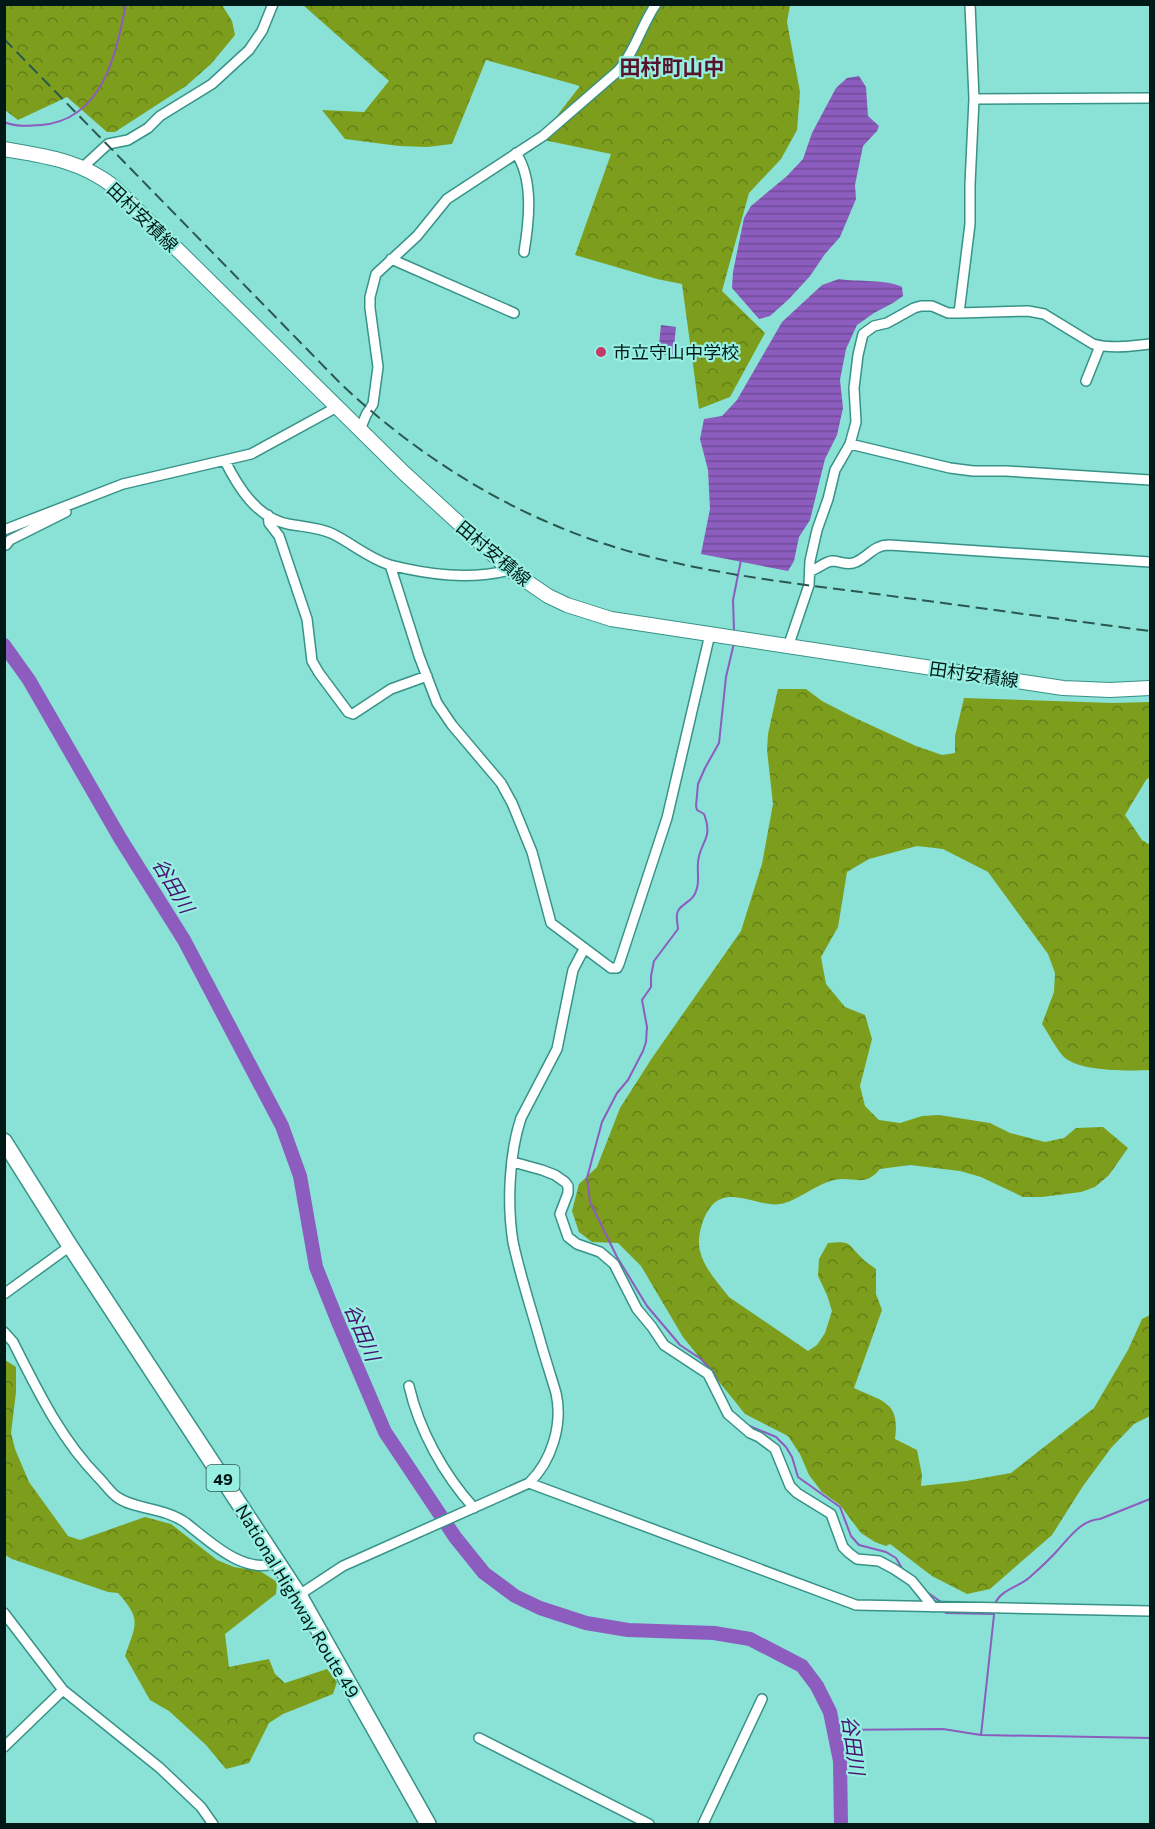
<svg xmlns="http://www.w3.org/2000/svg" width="1155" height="1829" font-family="Commissioner,'Noto Sans JP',sans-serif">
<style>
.forest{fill:url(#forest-crowns)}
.water{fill:url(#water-rules)}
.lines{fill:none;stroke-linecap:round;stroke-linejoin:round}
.stream{stroke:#8c5cbf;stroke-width:2}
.river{stroke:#8c5cbf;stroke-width:14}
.minor-casing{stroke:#379287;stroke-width:12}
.secondary-casing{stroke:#379287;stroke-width:16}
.trunk-casing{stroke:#379287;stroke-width:18}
.minor{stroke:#fff;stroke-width:9}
.secondary{stroke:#fff;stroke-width:14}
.trunk{stroke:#fff;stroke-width:15}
.rail{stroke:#2b5751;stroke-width:2;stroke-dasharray:12 6;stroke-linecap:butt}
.poi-dot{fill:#c53969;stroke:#97efe2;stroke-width:2}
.labels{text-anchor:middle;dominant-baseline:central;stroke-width:4.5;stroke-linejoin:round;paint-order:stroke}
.shield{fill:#97efe2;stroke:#2d5953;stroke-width:1.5}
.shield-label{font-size:16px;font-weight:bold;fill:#001916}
.street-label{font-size:18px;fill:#001916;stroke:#97efe2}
.poi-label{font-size:18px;fill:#001916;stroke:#97efe2;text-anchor:start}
.water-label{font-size:20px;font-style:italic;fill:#471470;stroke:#97efe2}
.quarter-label{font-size:21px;font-weight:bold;fill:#58142b;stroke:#97efe2}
</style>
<defs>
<pattern id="forest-crowns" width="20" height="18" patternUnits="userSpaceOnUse" patternTransform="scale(1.5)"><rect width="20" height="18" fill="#7c9e1c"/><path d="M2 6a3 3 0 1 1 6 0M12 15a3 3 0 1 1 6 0" fill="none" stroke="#638018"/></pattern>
<pattern id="water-rules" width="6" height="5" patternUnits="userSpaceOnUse" patternTransform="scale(1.5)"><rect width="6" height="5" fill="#8c5cbf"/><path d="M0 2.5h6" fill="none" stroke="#704b9a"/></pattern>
</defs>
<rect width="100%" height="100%" fill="#8ae1d5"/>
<path class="forest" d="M5,4L222,5L232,21L235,35L211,64L186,86L115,132H107L67,97L18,120L5,110Z
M303,5H790L787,22L800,92L797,130L781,159L749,193L722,291L765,333L730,397L699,409L682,284L657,279L575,255L611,154L539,139L580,86L486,60L452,144L427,147L399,146L345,139L322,110L364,112L389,81Z
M778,689H806L822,701L853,717L916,746L942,755L955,753V736L964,698L1113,703L1150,702V777L1146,780L1125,815L1142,840L1150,845V1070C1129,1071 1078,1072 1063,1056C1055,1047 1049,1034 1042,1024L1054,992L1055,973L1048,954L988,872L943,849L917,846L869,859L847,872L838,927L821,957L826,984L845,1007L865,1015L872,1039L860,1086L865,1106L879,1120L900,1123L922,1116L939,1115L990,1123L1010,1133L1045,1142L1064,1138L1076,1128L1103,1127L1128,1148L1109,1175L1095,1187L1081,1192L1042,1197H1023L981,1177L960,1171L910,1165L880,1169C865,1188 853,1176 834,1180C816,1184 796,1202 780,1204C761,1207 739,1192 721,1199C705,1204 696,1236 700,1251C704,1268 718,1283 729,1297L808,1351L817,1345L825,1333L832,1311L827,1295L818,1276L819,1259L828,1243C851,1241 846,1242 861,1257C865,1262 871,1265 876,1269V1294L882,1310L854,1388C884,1402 900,1402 895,1439L917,1450L922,1475L921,1486L966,1481L1011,1473L1094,1408L1128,1350L1142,1319L1150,1315V1416L1134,1424L1111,1448L1083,1486L1052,1535L990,1589L967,1594L932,1576L890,1544L886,1546L875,1542L861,1533L840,1505L822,1492L809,1475L800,1454L788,1436L745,1414L683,1337L641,1266L618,1243L592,1242L579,1232L572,1211L579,1184L597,1167L620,1108L652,1058L741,931L762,864L773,804L767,750L768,734Z
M5,1360L16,1367V1392L11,1433L15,1449L29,1482L68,1536L80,1540L145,1517L171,1524L217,1560L234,1567L260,1571L277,1582L276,1594L225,1634L229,1667L269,1659L275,1674L285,1683L327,1669L337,1682L333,1694L283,1714L269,1723L249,1763L226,1769L206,1745L169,1711L150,1700L125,1656C136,1624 142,1620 118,1593L108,1592L12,1559L5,1555Z"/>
<path class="water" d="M859,76L866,87L868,116L879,126L877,131L863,146L855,185L856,199L840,237L825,254L810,276L789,299L770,316L759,319L732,288L733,272L744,218L751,206L787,176L803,159L812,133L836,88L847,78Z
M839,279C858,282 886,279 902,287L903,296L893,303L874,313L857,325L846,349L840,380L843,408L837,435L825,459L810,520L799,537L794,561L788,571L701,554L710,509L708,470L700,439L704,419L722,416L737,400L782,322L822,285Z
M661,325L676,327L673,356L658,354Z"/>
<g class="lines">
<path class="stream" d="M4,122C16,127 29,126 41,125C103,120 116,54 126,4
M734,631L733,600L741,560
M725,1399L714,1373L701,1359L680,1345L647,1306L617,1257L590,1202L587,1178L602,1122L617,1093L628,1080L643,1051L646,1042L647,1027L642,1000L651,987V976L654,961L678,929C678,924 675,916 678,911C682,903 693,902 696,891C700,882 697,873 698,863C699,842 714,840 704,814L697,810L696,806L698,784L705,768L719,743L726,677L734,643
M747,1425L776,1437L786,1447L792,1457L798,1477L840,1507L851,1536L859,1545L886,1552L896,1558L903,1570
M924,1590L941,1602
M994,1606C1000,1589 1018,1588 1030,1577C1039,1569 1049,1560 1057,1551C1069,1538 1081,1520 1100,1519L1150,1499
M944,1611L946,1613L994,1614
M834,1730L943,1729L981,1735L1150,1738
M981,1735L994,1615"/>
<path class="river" d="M4,645L29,680L120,838L184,940L282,1126L300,1176L316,1267L338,1322L385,1432L455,1537L484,1573L515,1596L540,1608L586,1623L628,1630L714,1633L750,1639L802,1666L817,1686L830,1712L840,1761L841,1824"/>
<defs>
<path id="minor" d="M974,99L1150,98
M516,153C534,180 529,222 524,252
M83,167L108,144L128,140L148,128L160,116L212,84L249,50L262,31L273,4
M391,259L514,313
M959,313L970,224V184L974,99L970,4
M1086,381L1100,346
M360,430L366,415L373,404L378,367L370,308V297L376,274L417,236L447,199L543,136L618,71C635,52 641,26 656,4
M850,444L950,468L973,471H1006L1150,480
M225,461C238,487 257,518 288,524C303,527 319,527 333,534C353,544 368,558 390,565L419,656L437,703L452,725L501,783L512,803L532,852L551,923L611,968H617L619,964L667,818L710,634
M268,515L269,523L279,536L307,619L312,661L319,673L348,712L353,714L391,689L427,676
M4,530L123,484L251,454L337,407
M6,545L10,540L66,512
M390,565C430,575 469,580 510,570
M810,571C818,569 824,562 832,561C840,561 848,566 856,562C869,556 874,545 889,545L1150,562
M788,647L809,585L810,561L817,530L828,499L835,470L850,444L856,422L854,388L858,355L863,334L874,326L887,323L914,308L921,306H932L948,313H959L1028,311L1044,314L1093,344C1112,349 1131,346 1150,344
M513,1162L542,1170L555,1175L565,1182L568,1186V1193L560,1214L568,1237L577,1244L600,1252L614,1264L637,1309L652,1327L664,1345L708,1374L728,1414L750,1433L759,1437L775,1449L790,1486L797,1493L831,1514L843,1547L849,1553L857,1559L879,1561L894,1569L912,1581L933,1607
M4,1294L70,1246
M4,1332L13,1342C38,1391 60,1438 98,1477C105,1484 110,1492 117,1497C135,1510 164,1507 186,1523C209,1541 246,1577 278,1562
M409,1386C419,1430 444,1475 474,1508
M529,1483L856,1605L1150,1611
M299,1595L343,1566L529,1483C552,1461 563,1424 556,1393C551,1376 545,1358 540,1340C531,1308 520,1275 513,1242C507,1205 509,1154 521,1118L557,1049L573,970L584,949
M4,1613L63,1690L160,1768L201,1807L213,1824
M479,1738L649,1824
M4,1747L63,1690
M703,1824L762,1699"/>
<path id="secondary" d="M4,149C45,156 79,160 113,186L404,473L510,570L548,596L567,605L611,619L1063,688L1110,690L1150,688"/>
<path id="trunk" d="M4,1141L70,1246L299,1595L428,1824"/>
</defs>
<use href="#minor" class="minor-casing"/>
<use href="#secondary" class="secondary-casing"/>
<use href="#trunk" class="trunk-casing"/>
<use href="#minor" class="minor"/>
<use href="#secondary" class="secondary"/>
<use href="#trunk" class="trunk"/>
<path class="rail" d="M4,39L341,384C426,464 529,526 643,555C719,575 798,584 876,594C967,606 1059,619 1150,631"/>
</g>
<circle class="poi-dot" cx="601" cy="352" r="6"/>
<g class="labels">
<rect class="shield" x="206.5" y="1465" width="33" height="26" rx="4.5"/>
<g class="shield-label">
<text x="223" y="1478">49</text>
</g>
<g class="street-label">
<text transform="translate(143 217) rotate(44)">田村安積線</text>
<text transform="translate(494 553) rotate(40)">田村安積線</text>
<text transform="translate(974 674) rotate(8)">田村安積線</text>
<text transform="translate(298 1601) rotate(59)">National Highway Route 49</text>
</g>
<g class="poi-label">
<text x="613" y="352">市立守山中学校</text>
</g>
<g class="water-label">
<text transform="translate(174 885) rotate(59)">谷田川</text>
<text transform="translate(363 1332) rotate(67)">谷田川</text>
<text transform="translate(854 1745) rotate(82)">谷田川</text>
</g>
<g class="quarter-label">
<text x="672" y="66">田村町山中</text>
</g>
</g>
<rect width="1155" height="1829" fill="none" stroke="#001916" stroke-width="12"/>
</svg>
